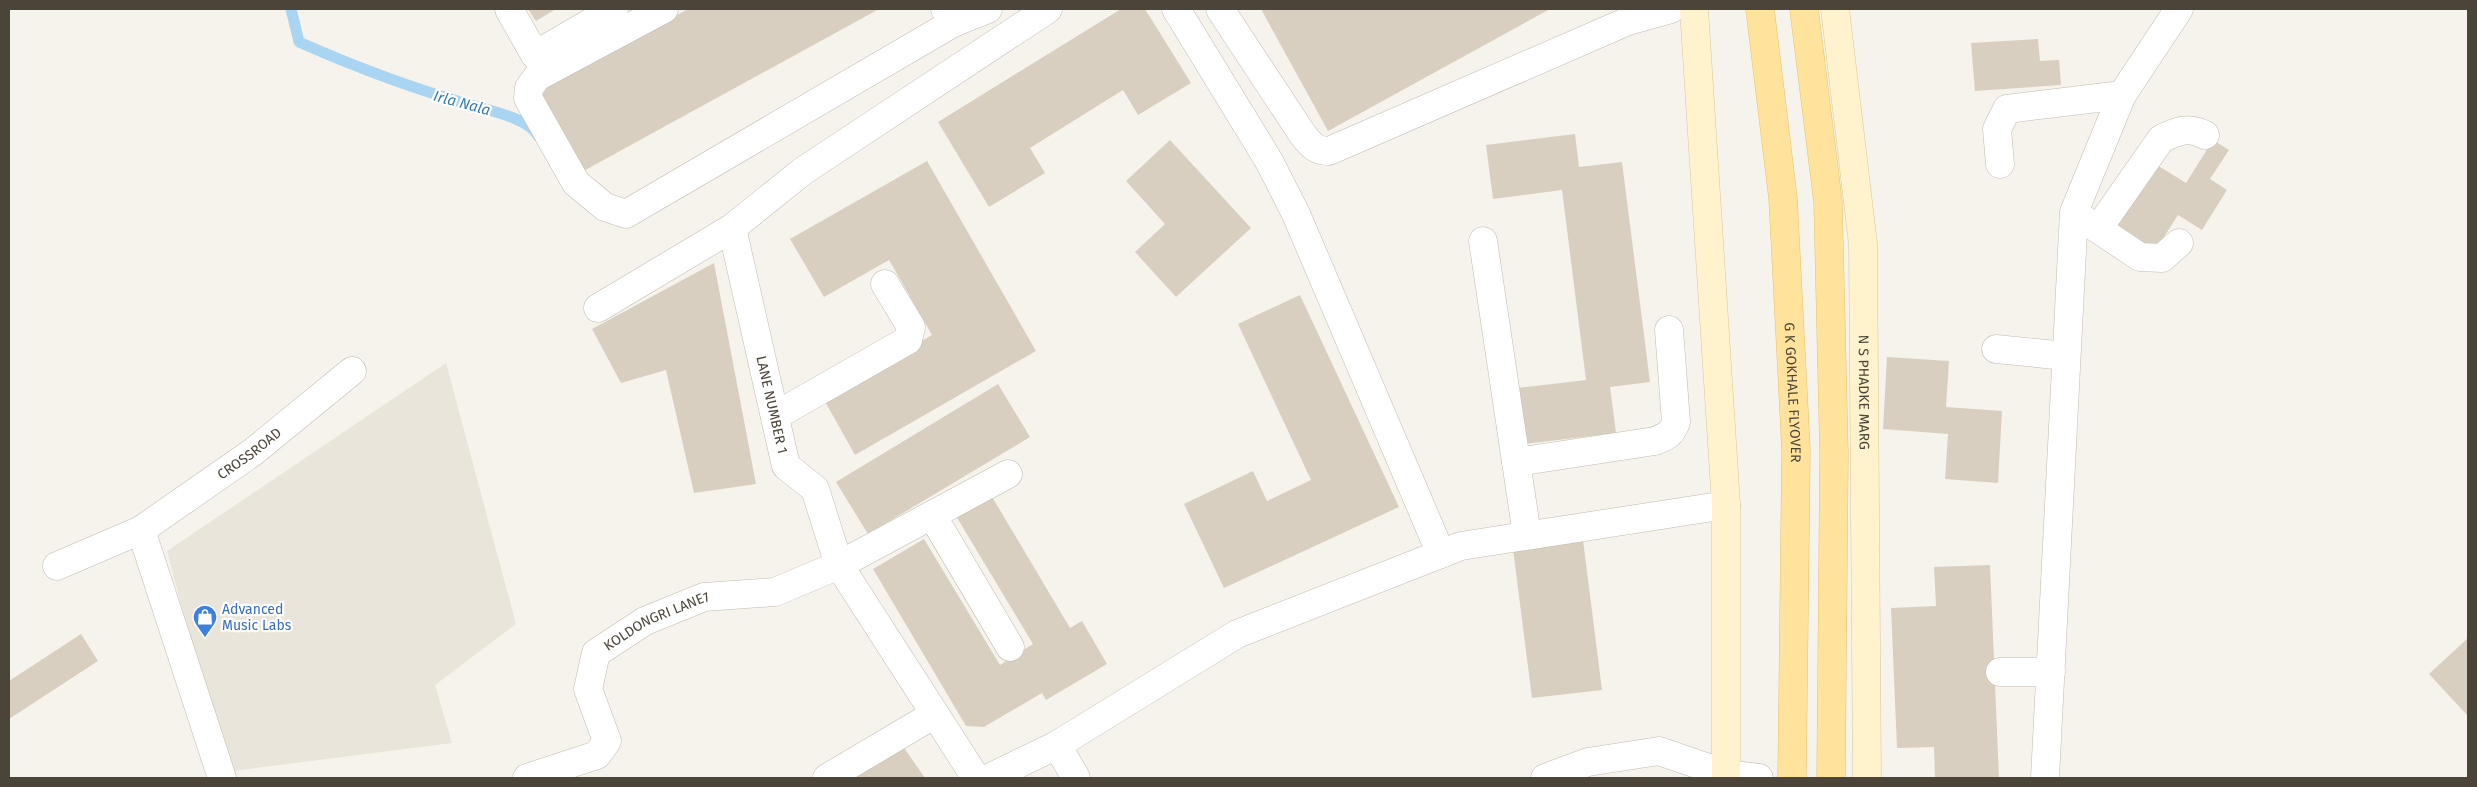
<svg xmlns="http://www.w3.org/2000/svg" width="2477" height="787" font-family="'Fira Sans',sans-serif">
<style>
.residential{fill:#eae5da}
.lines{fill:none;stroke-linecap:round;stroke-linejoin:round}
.stream{stroke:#a9d4f2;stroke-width:11}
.building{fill:#d8cfc1}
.street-casing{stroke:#c2bbae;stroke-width:29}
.secondary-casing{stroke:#d6c79b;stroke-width:29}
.primary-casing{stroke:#e6c16a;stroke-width:29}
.street{stroke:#fff;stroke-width:28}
.secondary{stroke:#fff3cd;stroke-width:28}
.primary{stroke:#ffe39c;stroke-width:28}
.labels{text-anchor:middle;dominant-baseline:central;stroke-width:4.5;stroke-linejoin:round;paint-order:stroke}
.street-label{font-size:14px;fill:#4b4439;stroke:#fff}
.shop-label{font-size:14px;fill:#366cbe;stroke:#fff;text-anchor:start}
.water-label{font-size:15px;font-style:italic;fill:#2e7ab2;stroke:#fff}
</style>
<rect width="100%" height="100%" fill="#f6f3ec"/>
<path class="residential" d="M446,363L516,624L435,685L452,743L225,772L167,551Z"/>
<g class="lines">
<path class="stream" d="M291,9L299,42C362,70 419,91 485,109C501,113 530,121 538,136"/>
</g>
<path class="building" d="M528,9H556L536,21Z
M688,9H879L578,174L533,94Z
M1121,9H1145L1191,83L1138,115L1123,90L1030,148L1045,173L989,207L938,122Z
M1261,9H1550L1328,131Z
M2038,39L2040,61L2059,60L2061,85L1975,91L1971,43Z
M1575,134L1579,167L1622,162L1650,382L1610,387L1616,433L1524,444L1517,388L1586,380L1562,190L1493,199L1486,145Z
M1170,140L1251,228L1176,297L1135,252L1165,224L1126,181Z
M2213,140L2229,150L2210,179L2227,190L2202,230L2178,215L2155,251L2113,224L2152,162L2186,183Z
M927,161L1036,351L855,455L823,398L932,335L889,260L824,297L790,239Z
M714,263L756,484L694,493L666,370L621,383L592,329Z
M1300,295L1399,507L1224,588L1184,504L1253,471L1267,501L1311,480L1238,324Z
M1887,357L1949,361L1946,407L2002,411L1998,483L1945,479L1948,434L1883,429Z
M998,384L1030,437L868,534L836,482Z
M991,495L1070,628L1082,621L1107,664L1046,700L1042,693L984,727L966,726L873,569L924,539L1000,665L1033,644L956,516Z
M1583,540L1602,690L1532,698L1513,549Z
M1990,565L1999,778H1935L1934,747L1897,748L1891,608L1936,606L1934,567Z
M81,634L98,661L9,719V681Z
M2468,638V713L2467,715L2429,674Z
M900,742L925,778H843Z"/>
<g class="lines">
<defs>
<g id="street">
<path d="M509,9L535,55L614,9"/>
<path d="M664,9L537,77L529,88L528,98L576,183L605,207L626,214L953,23L945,9"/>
<path d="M1176,9L1269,161L1296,214L1441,554"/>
<path d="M1220,9L1303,135C1311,145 1316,151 1329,151L1628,21L1671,9"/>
<path d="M953,23L988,9"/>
<path d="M2000,164L1997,129L2007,109L2122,95"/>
<path d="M2083,219L2140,257L2162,258L2179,243"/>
<path id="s1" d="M732,228L786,466L815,489L839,565L976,778"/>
<path d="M2098,229L2161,139C2177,131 2189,126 2205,135"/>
<path d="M1483,241L1527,535"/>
<path d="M598,308L732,228L803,171L1048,9"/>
<path d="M1996,349L2066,356"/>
<path d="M775,416L908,340L911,327L885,284"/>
<path d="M1516,462L1655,441C1667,436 1672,434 1676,422L1669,330"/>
<path d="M932,515L1010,647"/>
<path d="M141,530L222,778"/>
<path id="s2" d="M57,566L141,530L253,452L352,371"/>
<path d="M2000,672H2051"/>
<path d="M1057,745L1076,778"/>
<path id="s3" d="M527,778L597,755L607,741L588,689L596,653L645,621L704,597L775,592L839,565L1008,474"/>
<path d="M827,778L935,714"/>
<path d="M989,778L1057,745L1237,634L1461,546L1726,505"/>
<path d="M1545,778L1588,762L1659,751L1726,774L1759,778"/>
<path d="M2045,778L2074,212L2122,95L2179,9"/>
</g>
<g id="secondary">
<path d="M1694,9L1726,505V778"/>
<path id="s4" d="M1835,9L1863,244L1867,778"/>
</g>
<g id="primary">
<path id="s5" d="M1760,9L1783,198L1796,450L1792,778"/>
<path d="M1804,9L1828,202L1834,454L1831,778"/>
</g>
</defs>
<use href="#street" class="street-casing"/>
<use href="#secondary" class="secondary-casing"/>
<use href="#primary" class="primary-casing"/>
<use href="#street" class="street"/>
<use href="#secondary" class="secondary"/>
<use href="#primary" class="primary"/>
</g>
<defs>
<symbol id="shop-pin" viewBox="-11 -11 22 30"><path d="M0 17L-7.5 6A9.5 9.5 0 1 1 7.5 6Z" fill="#3f7fe0" stroke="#fff"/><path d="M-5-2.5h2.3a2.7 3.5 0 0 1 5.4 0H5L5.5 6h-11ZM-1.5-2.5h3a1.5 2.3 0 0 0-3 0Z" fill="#fff"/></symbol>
</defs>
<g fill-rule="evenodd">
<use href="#shop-pin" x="191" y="603" width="28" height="38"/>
</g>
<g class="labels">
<g class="street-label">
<text stroke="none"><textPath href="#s5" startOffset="385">G K GOKHALE FLYOVER</textPath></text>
<text stroke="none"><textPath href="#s4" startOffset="385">N S PHADKE MARG</textPath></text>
<text stroke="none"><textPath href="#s1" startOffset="181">LANE NUMBER 1</textPath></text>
<text stroke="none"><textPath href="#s2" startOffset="224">CROSSROAD</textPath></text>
<text stroke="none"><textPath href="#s3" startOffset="252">KOLDONGRI LANE1</textPath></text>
</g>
<g class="shop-label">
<text x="222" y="609">Advanced<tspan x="222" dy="16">Music Labs</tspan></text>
</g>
<g class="water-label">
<text transform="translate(462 103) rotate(15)">Irla Nala</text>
</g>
</g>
<rect width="2477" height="787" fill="none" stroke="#4b4439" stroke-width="20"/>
</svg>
